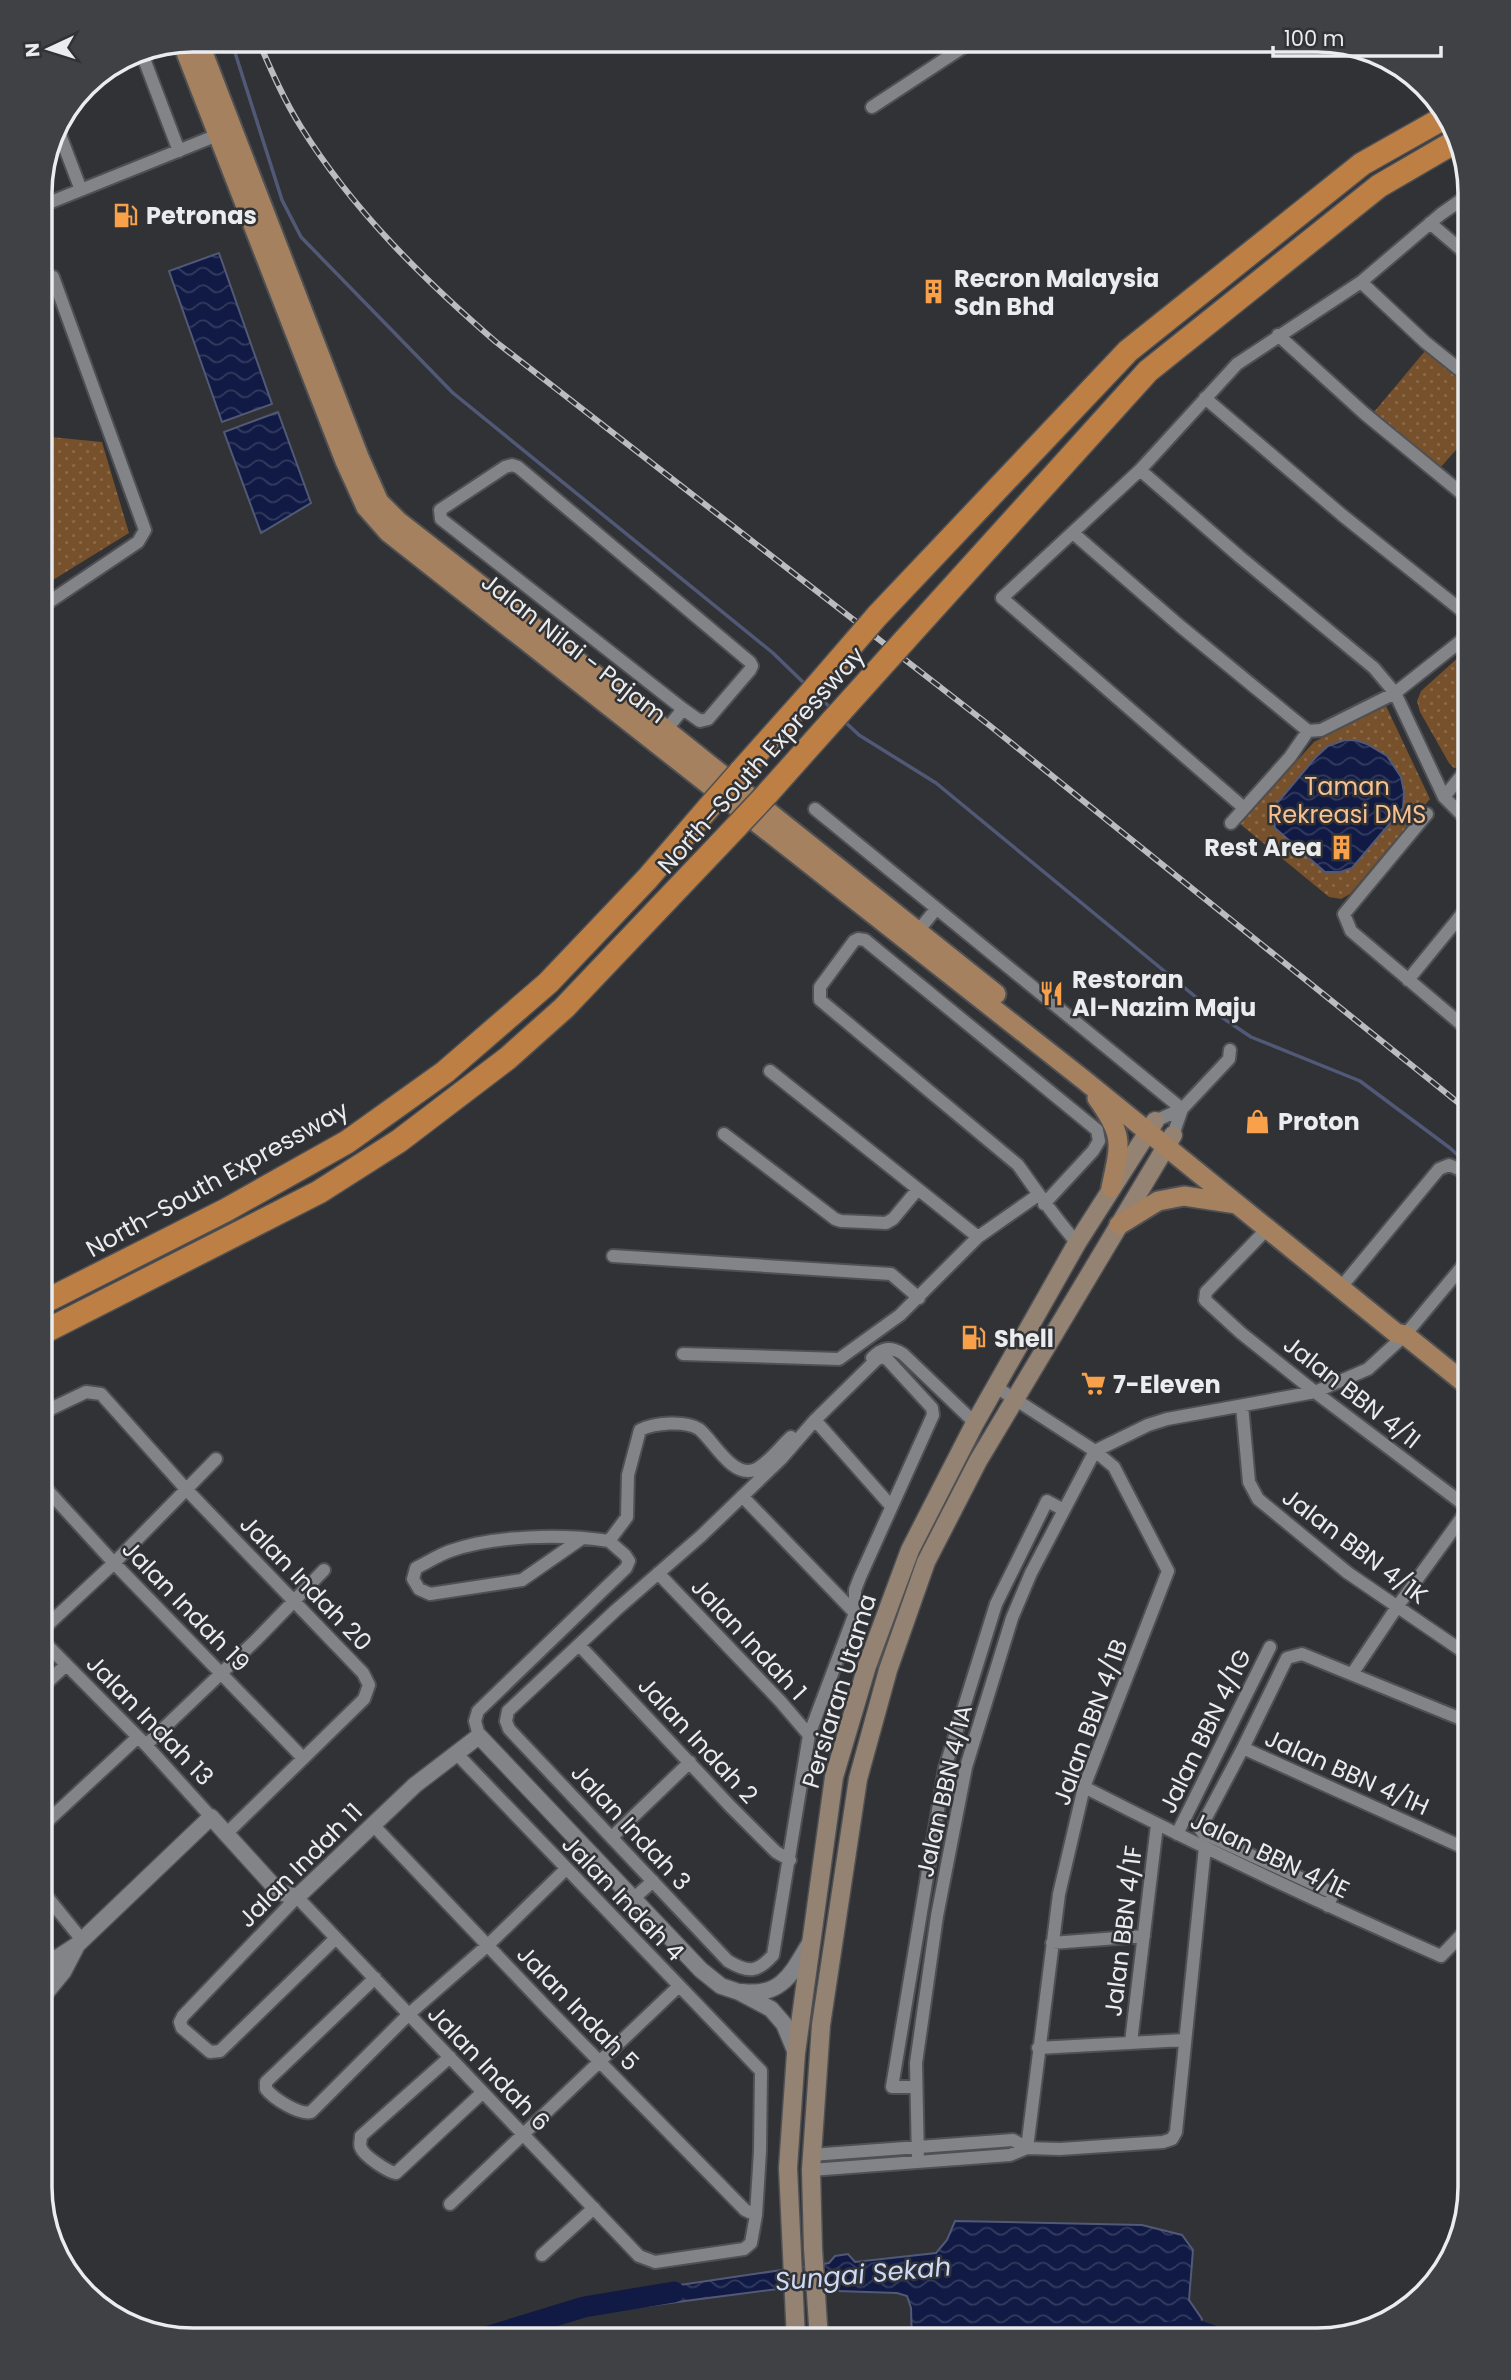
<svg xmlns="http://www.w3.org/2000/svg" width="1511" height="2380" font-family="Poppins,sans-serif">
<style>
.park{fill:url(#park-dots)}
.water{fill:url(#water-waves);stroke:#525977;stroke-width:2}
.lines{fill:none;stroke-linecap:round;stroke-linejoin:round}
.stream{stroke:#525977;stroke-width:3.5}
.river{stroke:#101a44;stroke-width:21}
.minor-casing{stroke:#4f5053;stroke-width:16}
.tertiary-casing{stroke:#4f5053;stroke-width:19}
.secondary-casing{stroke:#4f5053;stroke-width:21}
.primary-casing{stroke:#4f5053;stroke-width:23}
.motorway-casing{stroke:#4f5053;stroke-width:26}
.minor{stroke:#828487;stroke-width:12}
.tertiary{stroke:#828487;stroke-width:16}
.secondary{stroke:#948273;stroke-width:18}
.primary{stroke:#a5815f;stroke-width:19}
.motorway{stroke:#bd7f44;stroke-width:23}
.rail-casing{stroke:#bbbcbe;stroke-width:6}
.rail{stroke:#303235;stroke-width:3.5;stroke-dasharray:10;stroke-linecap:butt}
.motorway-bridge-casing{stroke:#4f5053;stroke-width:26;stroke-linecap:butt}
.motorway-bridge{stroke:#bd7f44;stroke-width:23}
.labels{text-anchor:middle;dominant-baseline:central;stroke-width:5;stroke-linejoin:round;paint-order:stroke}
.poi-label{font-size:24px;font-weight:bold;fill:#ebecee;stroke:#303235;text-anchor:start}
.street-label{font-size:24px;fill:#ebecee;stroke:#303235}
.park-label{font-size:24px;fill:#f8c191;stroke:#303235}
.water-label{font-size:26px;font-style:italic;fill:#cdd9f8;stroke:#303235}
.rim{fill:none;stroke:#ebecee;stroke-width:3.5}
</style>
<defs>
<pattern id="park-dots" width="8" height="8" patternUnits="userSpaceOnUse" patternTransform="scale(1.75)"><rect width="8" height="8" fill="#77502c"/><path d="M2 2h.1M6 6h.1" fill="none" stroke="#8a694b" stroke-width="1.8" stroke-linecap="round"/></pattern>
<pattern id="water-waves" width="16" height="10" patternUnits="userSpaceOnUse" patternTransform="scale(1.75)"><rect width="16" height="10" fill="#101a44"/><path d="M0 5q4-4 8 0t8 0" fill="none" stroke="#333b5f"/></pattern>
</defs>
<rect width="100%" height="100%" fill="#303235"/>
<path class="park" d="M1425,351L1471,389V433L1440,468L1374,412Z
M41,436L102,442L129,533L40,588Z
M1471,646V759L1463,769L1454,768L1449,763L1420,712L1417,701L1421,691Z
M1386,706L1430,799L1350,894L1341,899L1329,897L1240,824L1314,742Z"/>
<path class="water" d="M219,253L272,404L222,422L169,271Z
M278,412L311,503L261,533L224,432Z
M1471,683V713L1461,712L1458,709C1457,694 1459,691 1471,683Z
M1345,740H1355L1367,744L1387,756L1401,777L1404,792L1403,808L1352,868L1340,872H1325L1275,828L1273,808L1316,757L1328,746Z
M955,2221L1142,2225L1182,2235L1193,2250L1189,2300L1202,2319L1195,2340H912L911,2308L907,2296L897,2293L778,2289L646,2306V2290L829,2263L835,2256L848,2254L855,2262L936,2253L947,2240Z"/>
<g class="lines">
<path class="stream" d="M231,40L282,200L301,237L453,393L773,653L807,686
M818,696L833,710
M843,720L859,735L936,783L1214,1012L1251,1037L1360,1081L1450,1148L1471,1167"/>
<path class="river" d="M1170,2332L1196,2330L1224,2340
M476,2340L584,2307L674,2292"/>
<defs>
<path id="minor" d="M141,51L179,151
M872,107L974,40
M57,127L81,190
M41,206L225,132
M1430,223L1471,258
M1361,282L1425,342L1471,379
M1278,335L1365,414L1471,501
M1205,398L1342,515L1471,618
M512,465L518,467L750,662L752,666L750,670L708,719L700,721L683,709L441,519L440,510L505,467Z
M1140,470L1240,557L1374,668L1395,693L1444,797L1471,824
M1073,533L1180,626L1308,731
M40,608L138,542L145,530L53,277L41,275
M666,730L683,709
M1444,797L1471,764
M1244,808L1002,598L1140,470L1237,364L1361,282L1441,214L1471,193
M815,809L1182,1109
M1427,814L1344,914L1351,931L1468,1030H1471
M1231,823L1290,757L1308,731L1321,730L1395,693L1471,633
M918,931L936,909
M1408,980L1471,903
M770,1071L978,1237
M1155,1121L1182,1109
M724,1134L835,1219L841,1221L886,1223L893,1219L918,1189
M1173,1135L1182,1109L1229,1059L1230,1050
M1044,1204L1093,1151L1099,1141L1097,1130L865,940L858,939L854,941L820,987V1000L1018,1165C1037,1192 1055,1218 1077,1243
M1268,1228L1206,1292L1205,1300L1241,1333L1315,1392L1471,1510
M613,1256L891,1274L919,1298
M1347,1280L1439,1169L1449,1165L1459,1169L1471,1180
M683,1354L839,1359L900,1315L978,1237L1038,1195
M872,1358C882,1348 890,1346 903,1354L975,1423
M996,1387L1095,1451L1114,1467L1168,1571L1084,1787L1059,1894L1027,2148
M1242,1406L1249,1482L1258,1499L1348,1573L1471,1657
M40,1414L86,1392L101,1394L185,1488L363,1673L369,1685L364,1699L225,1835
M815,1420L891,1506
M40,1482L114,1563L303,1758
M742,1496L855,1613L809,1735L773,1955C757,1973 748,1973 728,1961L509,1729L506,1721L508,1711L616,1610L701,1536L781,1459L815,1420L876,1360L882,1357L888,1360L932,1408L933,1415L860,1577L855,1590V1613
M581,1539L522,1580L430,1594L419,1589L413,1579L416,1568C427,1563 438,1555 450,1551C495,1535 562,1534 609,1541L627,1517L628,1475L640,1430C654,1423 685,1420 699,1429C713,1440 732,1478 754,1470C767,1465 780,1447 791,1437
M658,1573L780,1701L809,1735
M40,1632L114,1563L216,1459
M40,1638L146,1745L211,1817
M579,1645L730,1806L776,1852L790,1860
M1352,1674L1397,1607L1471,1505
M40,1689L66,1665
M479,1736L475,1721L478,1711L626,1568L629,1561L625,1555L609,1541
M146,1745L256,1640L324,1570
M1243,1748L1471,1851
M1084,1787C1201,1847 1320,1903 1441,1956L1471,1925
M373,1825L549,2010L745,2210L756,2215
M40,1828L138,1737
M1177,1834L1270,1647
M612,1837L690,1762
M40,1888L82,1940
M633,1899L653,1881
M1328,1906L1333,1893L1203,1833L1200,1829L1243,1748L1287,1658L1302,1654L1471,1723
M336,1938L220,2051L210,2052L182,2028L180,2022L183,2016L297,1897C411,2017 525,2137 639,2256L655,2262L744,2249L751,2243L756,2215L760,2151L761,2071L456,1753
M40,1942L59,1966
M1052,1943L1144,1936
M375,1978L266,2082V2089C274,2099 299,2115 311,2112L409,2014L488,1945L566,1869
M1131,2042L1157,1825
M1038,2048L1184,2040
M450,2057L361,2136C361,2141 359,2144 361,2148C364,2156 388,2172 396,2173L483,2092
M915,2087H892L945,1768L996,1604L1047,1501L1064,1510
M811,2155L1013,2140L1027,2148L1060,2149L1163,2142L1172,2139L1176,2132L1205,1847
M918,2162L916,2063L937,1916L966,1767L1012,1618L1031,1573L1095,1451L1148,1425L1167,1419L1315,1392L1368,1369L1405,1335L1471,1256
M811,2170L1010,2155L1027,2148
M450,2204L679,1986
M542,2255L594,2208"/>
<path id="tertiary" d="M40,1975L54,1960L77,1945L211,1817L279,1892L297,1897L415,1785L479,1736L701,1970L721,1986L739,1992L771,2009L784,2024L796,2053
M742,1992C782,1997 792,1973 810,1943
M40,2000L63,1972L76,1947"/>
<path id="secondary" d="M796,2340L788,2168L796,2053L834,1777L867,1666L910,1550L975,1423L1077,1243L1155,1121
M819,2340L813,2248L811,2170L821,2025L858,1779L888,1670L926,1562L978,1461L1173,1135"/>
<path id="primary" d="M198,40L359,457L379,502L398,521L666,730L996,994
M182,42L345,461L366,507L388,532L1084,1080L1396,1333L1405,1335L1471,1388
M1097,1098C1125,1137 1120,1144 1111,1188
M1119,1225L1158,1201L1184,1196L1237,1204"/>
<path id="motorway" d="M877,616L1128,351L1362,164L1447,116
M904,641L1148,371L1379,186L1458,140
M740,772L807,697
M767,794L833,720
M40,1304L226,1210L347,1142L445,1072L548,983L647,879L710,806
M40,1334L319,1192L399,1141L508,1058L564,1008L737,826"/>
</defs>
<use href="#minor" class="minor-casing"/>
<use href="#tertiary" class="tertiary-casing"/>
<use href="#secondary" class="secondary-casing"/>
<use href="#primary" class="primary-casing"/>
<use href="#motorway" class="motorway-casing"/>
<use href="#minor" class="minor"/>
<use href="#tertiary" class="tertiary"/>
<use href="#secondary" class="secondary"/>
<use href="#primary" class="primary"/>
<use href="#motorway" class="motorway"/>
<defs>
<path id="rail" d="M258,40C271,70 284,100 301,127C353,210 422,278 496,342L989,725L1471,1113"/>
</defs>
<use href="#rail" class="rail-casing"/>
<use href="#rail" class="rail"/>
<defs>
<path id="motorway-bridge" d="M807,697L877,616
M833,720L904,641
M710,806L740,772
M737,826L767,794"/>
</defs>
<use href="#motorway-bridge" class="motorway-bridge-casing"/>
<use href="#motorway-bridge" class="motorway-bridge"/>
</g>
<defs>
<symbol id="fuel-bare" viewBox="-9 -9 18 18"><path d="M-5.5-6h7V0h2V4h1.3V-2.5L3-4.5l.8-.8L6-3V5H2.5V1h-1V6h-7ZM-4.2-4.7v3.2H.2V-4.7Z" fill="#f8a14a" stroke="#303235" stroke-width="2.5" paint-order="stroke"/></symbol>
<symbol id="building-bare" viewBox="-9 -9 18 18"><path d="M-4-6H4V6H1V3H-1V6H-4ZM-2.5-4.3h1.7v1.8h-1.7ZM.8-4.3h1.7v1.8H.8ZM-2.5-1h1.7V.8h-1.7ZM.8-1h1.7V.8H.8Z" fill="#f8a14a" stroke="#303235" stroke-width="2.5" paint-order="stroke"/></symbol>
<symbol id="restaurant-bare" viewBox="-9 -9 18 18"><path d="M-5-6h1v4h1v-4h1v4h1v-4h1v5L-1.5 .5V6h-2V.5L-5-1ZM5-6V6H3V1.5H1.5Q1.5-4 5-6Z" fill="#f8a14a" stroke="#303235" stroke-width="2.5" paint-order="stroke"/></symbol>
<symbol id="shop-bare" viewBox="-9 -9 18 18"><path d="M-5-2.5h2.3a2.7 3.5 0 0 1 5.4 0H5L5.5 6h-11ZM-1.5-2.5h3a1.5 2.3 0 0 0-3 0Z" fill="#f8a14a" stroke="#303235" stroke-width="2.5" paint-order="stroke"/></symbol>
<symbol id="supermarket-bare" viewBox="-9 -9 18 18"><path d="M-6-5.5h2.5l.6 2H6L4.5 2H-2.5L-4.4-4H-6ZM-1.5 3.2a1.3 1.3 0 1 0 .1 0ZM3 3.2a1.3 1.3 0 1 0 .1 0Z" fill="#f8a14a" stroke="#303235" stroke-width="2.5" paint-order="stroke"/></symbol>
</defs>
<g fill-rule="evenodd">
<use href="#fuel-bare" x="108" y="198" width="35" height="35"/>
<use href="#building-bare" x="916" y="274" width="35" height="35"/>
<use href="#building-bare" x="1324" y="830" width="35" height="35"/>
<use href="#restaurant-bare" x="1034" y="976" width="35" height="35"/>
<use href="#shop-bare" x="1240" y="1104" width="35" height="35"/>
<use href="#fuel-bare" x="956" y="1320" width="35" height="35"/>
<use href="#supermarket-bare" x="1076" y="1366" width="35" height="35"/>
</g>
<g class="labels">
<g class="poi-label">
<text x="146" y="215">Petronas</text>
<text x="954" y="278">Recron Malaysia<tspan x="954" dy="28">Sdn Bhd</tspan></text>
<text x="1322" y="847" text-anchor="end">Rest Area</text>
<text x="1072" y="979">Restoran<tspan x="1072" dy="28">Al-Nazim Maju</tspan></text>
<text x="1278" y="1121">Proton</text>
<text x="994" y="1338">Shell</text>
<text x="1113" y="1384">7-Eleven</text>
</g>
<g class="street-label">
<text transform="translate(574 648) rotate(38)">Jalan Nilai - Pajam</text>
<text transform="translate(761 760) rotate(-48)">North–South Expressway</text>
<text transform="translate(217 1179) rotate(-29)">North–South Expressway</text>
<text transform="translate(1352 1392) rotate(38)">Jalan BBN 4/1I</text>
<text transform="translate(1355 1546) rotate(37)">Jalan BBN 4/1K</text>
<text transform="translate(306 1583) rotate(46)">Jalan Indah 20</text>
<text transform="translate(186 1606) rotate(46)">Jalan Indah 19</text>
<text transform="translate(749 1639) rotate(47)">Jalan Indah 1</text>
<text transform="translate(839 1691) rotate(-73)">Persiaran Utama</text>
<text transform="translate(150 1720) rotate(46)">Jalan Indah 13</text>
<text transform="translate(1090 1722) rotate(-70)">Jalan BBN 4/1B</text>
<text transform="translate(1205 1731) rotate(-64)">Jalan BBN 4/1G</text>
<text transform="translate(698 1740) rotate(47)">Jalan Indah 2</text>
<text transform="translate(1347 1772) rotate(24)">Jalan BBN 4/1H</text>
<text transform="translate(944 1791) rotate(-77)">Jalan BBN 4/1A</text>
<text transform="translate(631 1827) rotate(47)">Jalan Indah 3</text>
<text transform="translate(1270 1855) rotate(25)">Jalan BBN 4/1E</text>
<text transform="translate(300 1865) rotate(-45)">Jalan Indah 11</text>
<text transform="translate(623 1898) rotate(46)">Jalan Indah 4</text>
<text transform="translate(1123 1931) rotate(-83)">Jalan BBN 4/1F</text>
<text transform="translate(578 2008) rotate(46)">Jalan Indah 5</text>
<text transform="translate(489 2068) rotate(46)">Jalan Indah 6</text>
</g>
<g class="park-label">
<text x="1347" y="786">Taman<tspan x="1347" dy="28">Rekreasi DMS</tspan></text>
</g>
<g class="water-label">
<text transform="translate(863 2274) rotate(-5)">Sungai Sekah</text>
</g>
</g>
<path d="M0 0H1511V2380H0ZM193 52H1317A141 141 0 0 1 1458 193V2187A141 141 0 0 1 1317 2328H193A141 141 0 0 1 52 2187V193A141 141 0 0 1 193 52Z" fill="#3f4144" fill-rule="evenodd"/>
<path class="rim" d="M193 52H1317A141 141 0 0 1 1458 193V2187A141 141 0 0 1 1317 2328H193A141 141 0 0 1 52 2187V193A141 141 0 0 1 193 52Z"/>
<g transform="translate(49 49) rotate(266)" stroke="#303235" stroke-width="5" paint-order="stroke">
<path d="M0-5L12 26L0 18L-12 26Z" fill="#ebecee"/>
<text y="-10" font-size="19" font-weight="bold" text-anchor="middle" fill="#ebecee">N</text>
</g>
<path d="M1273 46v10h168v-10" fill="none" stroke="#ebecee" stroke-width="3.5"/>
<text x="1284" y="46" font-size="21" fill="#ebecee" stroke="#303235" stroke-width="5" paint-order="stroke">100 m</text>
</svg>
